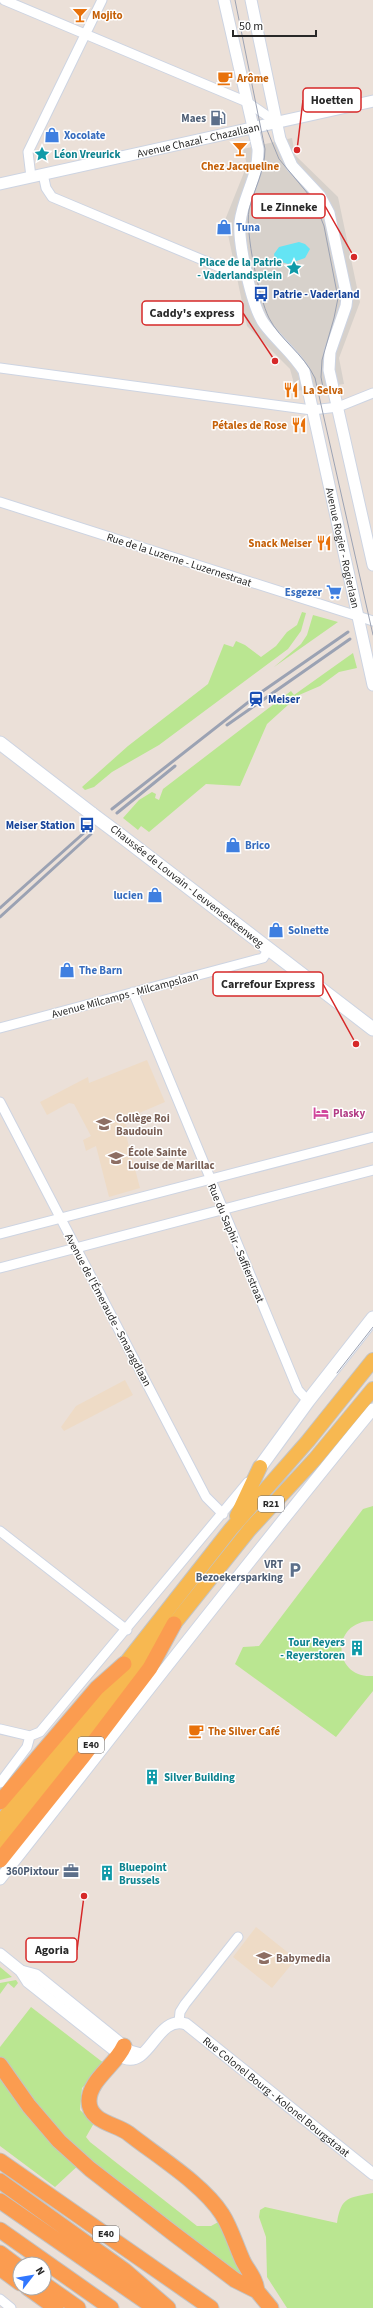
<svg xmlns="http://www.w3.org/2000/svg" width="373" height="2308" font-family="'Source Sans 3',sans-serif">
<style>
.education{fill:#eedbc6}
.green{fill:#bae691}
.plaza{fill:#d7d1cb}
.water{fill:#64e4f4}
.lines{fill:none;stroke-linecap:round;stroke-linejoin:round}
.minor-casing{stroke:#cdd4e2;stroke-width:11}
.tertiary-casing{stroke:#cdd4e2;stroke-width:13}
.secondary-casing{stroke:#cdd4e2;stroke-width:15}
.primary-casing{stroke:#c3c3c3;stroke-width:16}
.trunk-casing{stroke:#c3c3c3;stroke-width:17}
.minor{stroke:#fff;stroke-width:9}
.tertiary{stroke:#fff;stroke-width:11}
.secondary{stroke:#fff;stroke-width:13}
.primary{stroke:#f7b851;stroke-width:14}
.trunk{stroke:#fb9c50;stroke-width:15}
.tram{stroke:#9ba2b3;stroke-width:1}
.rail{stroke:#9ba2b3;stroke-width:3}
.secondary-bridge-casing{stroke:#cdd4e2;stroke-width:15;stroke-linecap:butt}
.secondary-bridge{stroke:#fff;stroke-width:13}
.labels{text-anchor:middle;dominant-baseline:central;stroke-width:3;stroke-linejoin:round;paint-order:stroke}
.shield{fill:#fff;stroke:#686868;stroke-width:1}
.shield-label{font-size:10px;font-weight:bold;fill:#282828}
.food-label{font-size:11px;font-weight:bold;fill:#c56008;stroke:#fff;text-anchor:start}
.service-label{font-size:11px;font-weight:bold;fill:#4e5e75;stroke:#fff;text-anchor:end}
.shop-label{font-size:11px;font-weight:bold;fill:#366cbe;stroke:#fff;text-anchor:start}
.street-label{font-size:11px;fill:#282828;stroke:#fff}
.culture-label{font-size:11px;font-weight:bold;fill:#0d838f;stroke:#fff;text-anchor:start}
.transit-label{font-size:11px;font-weight:bold;fill:#164399;stroke:#fff;text-anchor:start}
.hotel-label{font-size:11px;font-weight:bold;fill:#b23c85;stroke:#fff;text-anchor:start}
.education-label{font-size:11px;font-weight:bold;fill:#785e54;stroke:#fff;text-anchor:start}
.leader{fill:none;stroke:#d62828;stroke-width:1.5}
.callout-dot{fill:#d62828;stroke:#fff;stroke-width:1.5}
.callout{fill:#fff;stroke:#d62828;stroke-width:1.5}
.callout-label{font-size:12px;text-anchor:middle;font-weight:bold;fill:#282828}
</style>
<rect width="100%" height="100%" fill="#ebe0d8"/>
<path class="education" d="M147,1060L165,1102L123,1120L127,1127L121,1129L125,1131L140,1188L109,1197L96,1146L86,1151L83,1140L91,1136L74,1104L69,1103L47,1115L40,1102L88,1077L89,1083Z
M125,1380L133,1395L64,1431L61,1427L76,1406Z
M256,1927L296,1959L272,1988L233,1957Z"/>
<path class="green" d="M302,612L306,613L301,631L288,649L159,745L112,772L94,787L85,790L82,787L128,746L208,684L224,644L233,647L236,641L245,645L261,657L276,646L287,632L297,625Z
M313,615L338,622L274,667L301,644L307,635Z
M353,653L357,668L339,672L320,686L299,695L267,724L240,786L206,784L149,832L141,826L138,830L123,818L139,800L152,792L156,794L155,798L159,800L163,789L291,691L294,695Z
M373,1506V1621C330,1620 332,1679 373,1676V1691L336,1737L235,1664L243,1647L259,1646L363,1509Z
M0,1967L12,1977L0,1980Z
M16,1980L18,1983L14,1988L8,1983L0,1994V1983Z
M31,2007L105,2064L82,2088L80,2110L94,2123L86,2137L90,2142L197,2226H211L222,2220L247,2276L244,2279L82,2162L55,2187L0,2146V2047Z
M373,2193V2308H287L267,2277L266,2237L259,2217L260,2210L265,2207L337,2223C341,2196 349,2198 373,2193Z"/>
<path class="plaza" d="M292,138L295,155L338,197L360,302L339,358L344,384L296,391L290,369L247,326L225,220L247,165L243,149Z"/>
<path class="water" d="M299,242L305,244L310,249L305,258L288,264L275,260L274,254L279,247Z"/>
<g class="lines">
<defs>
<path id="minor" d="M4,0L247,102L276,122
M43,174L46,188L52,197L229,271L247,270
M31,177L28,152L102,0
M0,368L312,410L338,407L373,393
M0,502L373,621
M133,992L298,1390L308,1401
M0,1028L251,961L263,958L269,949
M0,1102L206,1497L223,1514
M0,1234L373,1137
M0,1268L373,1170
M0,1531L127,1630
M0,1729L30,1736L40,1732L248,1482
M0,1783L27,1747L30,1736
M179,2022L180,2012L185,2004L238,1937
M0,2299L11,2308"/>
<g id="tertiary">
<path id="s1" d="M224,0L258,149C259,175 243,197 240,222C238,243 252,309 265,325C277,341 293,353 304,371L373,685"/>
<path d="M251,0L280,139L292,166L320,196L329,213L347,297L346,306L330,352L329,370L373,565"/>
<path id="s2" d="M0,184L373,101"/>
<path d="M0,1879C124,1722 246,1563 373,1409"/>
<path id="s3" d="M0,1954L21,1971L28,1982L124,2058C150,2068 157,2014 186,2024L373,2174"/>
<path d="M21,1971L36,1975L130,2051L141,2054"/>
</g>
<path id="secondary" d="M0,743L92,814
M120,835L373,1029
M260,1467L308,1401L373,1318"/>
<path id="primary" d="M237,1516L260,1467
M0,1823L231,1529L308,1441L373,1360
M0,1842L250,1529L315,1459L373,1389"/>
<path id="trunk" d="M0,1802L97,1688L124,1664
M0,1860L84,1755L150,1668L174,1624
M124,2046C116,2065 89,2080 89,2101C89,2122 116,2124 128,2133C157,2156 203,2184 222,2214C231,2228 236,2246 243,2261C248,2271 256,2279 257,2291
M0,2065L29,2106L59,2141L90,2169L174,2234L235,2280L257,2291L271,2308
M0,2161L211,2308
M0,2181L124,2270L168,2308
M0,2201L155,2308
M0,2230L111,2308
M0,2253L20,2268
M0,2268L20,2283
M44,2284L78,2308
M28,2288L56,2308"/>
</defs>
<use href="#minor" class="minor-casing"/>
<use href="#tertiary" class="tertiary-casing"/>
<use href="#secondary" class="secondary-casing"/>
<use href="#primary" class="primary-casing"/>
<use href="#trunk" class="trunk-casing"/>
<use href="#minor" class="minor"/>
<use href="#tertiary" class="tertiary"/>
<use href="#secondary" class="secondary"/>
<use href="#primary" class="primary"/>
<use href="#trunk" class="trunk"/>
<path class="tram" d="M235,0L265,149C265,171 254,189 249,210C245,232 259,298 269,318C280,340 303,353 315,378L373,635
M267,130L279,159L314,201L324,226L338,298L334,318L322,360L321,377L324,393
M337,1373L373,1327"/>
<path class="rail" d="M227,725L350,639
M112,809L260,693L348,632
M117,813L175,766
M0,908L86,831
M0,917L91,834"/>
<defs>
<path id="secondary-bridge" d="M92,814L120,835"/>
</defs>
<use href="#secondary-bridge" class="secondary-bridge-casing"/>
<use href="#secondary-bridge" class="secondary-bridge"/>
</g>
<defs>
<symbol id="bar-bare" viewBox="-9 -9 18 18"><path d="M-6-5H6L.8 .8V4.5H3.5V6h-7V4.5H-.8V.8Z" fill="#e8710a" stroke="#fff" stroke-width="2.5" paint-order="stroke"/></symbol>
<symbol id="cafe-bare" viewBox="-9 -9 18 18"><path d="M-5.5-4.5H6V0H3Q3 3.5 0 3.5H-2.5Q-5.5 3.5-5.5 0ZM3-3.2v2h1.7v-2ZM-6 4.5H4V6H-6Z" fill="#e8710a" stroke="#fff" stroke-width="2.5" paint-order="stroke"/></symbol>
<symbol id="fuel-bare" viewBox="-9 -9 18 18"><path d="M-5.5-6h7V0h2V4h1.3V-2.5L3-4.5l.8-.8L6-3V5H2.5V1h-1V6h-7ZM-4.2-4.7v3.2H.2V-4.7Z" fill="#5c6f8a" stroke="#fff" stroke-width="2.5" paint-order="stroke"/></symbol>
<symbol id="shop-bare" viewBox="-9 -9 18 18"><path d="M-5-2.5h2.3a2.7 3.5 0 0 1 5.4 0H5L5.5 6h-11ZM-1.5-2.5h3a1.5 2.3 0 0 0-3 0Z" fill="#3f7fe0" stroke="#fff" stroke-width="2.5" paint-order="stroke"/></symbol>
<symbol id="sight-bare" viewBox="-9 -9 18 18"><path d="M0-6L1.8-2.2L6-1.7L2.9 1.2L3.7 5.4L0 3.3L-3.7 5.4L-2.9 1.2L-6-1.7L-1.8-2.2Z" fill="#0f9aa8" stroke="#fff" stroke-width="2.5" paint-order="stroke"/></symbol>
<symbol id="bus-bare" viewBox="-9 -9 18 18"><path d="M-5-6H5V4H4V6H2V4H-2V6H-4V4H-5ZM-3.5-4V0h7V-4ZM-3.5 1.2v1.5H-2V1.2ZM2 1.2v1.5H3.5V1.2Z" fill="#1a4fb4" stroke="#fff" stroke-width="2.5" paint-order="stroke"/></symbol>
<symbol id="restaurant-bare" viewBox="-9 -9 18 18"><path d="M-5-6h1v4h1v-4h1v4h1v-4h1v5L-1.5 .5V6h-2V.5L-5-1ZM5-6V6H3V1.5H1.5Q1.5-4 5-6Z" fill="#e8710a" stroke="#fff" stroke-width="2.5" paint-order="stroke"/></symbol>
<symbol id="supermarket-bare" viewBox="-9 -9 18 18"><path d="M-6-5.5h2.5l.6 2H6L4.5 2H-2.5L-4.4-4H-6ZM-1.5 3.2a1.3 1.3 0 1 0 .1 0ZM3 3.2a1.3 1.3 0 1 0 .1 0Z" fill="#3f7fe0" stroke="#fff" stroke-width="2.5" paint-order="stroke"/></symbol>
<symbol id="station-bare" viewBox="-9 -9 18 18"><path d="M-3-6H3Q5-6 5-4V2Q5 4 3 4L4.5 6H3L1.5 4h-3L-3 6H-4.5L-3 4Q-5 4-5 2V-4Q-5-6-3-6ZM-3.5-4v3h7v-3ZM-3.5 1v1.5H-2V1ZM2 1v1.5H3.5V1Z" fill="#1a4fb4" stroke="#fff" stroke-width="2.5" paint-order="stroke"/></symbol>
<symbol id="hotel-bare" viewBox="-9 -9 18 18"><path d="M-6-4.5h1.5V1H6V5H4.5V3h-9V5H-6ZM-4 0a1.8 1.8 0 1 1 3.6 0ZM.5 0V-2.5h3Q6-2.5 6 0Z" fill="#d1479c" stroke="#fff" stroke-width="2.5" paint-order="stroke"/></symbol>
<symbol id="school-bare" viewBox="-9 -9 18 18"><path d="M0-5L7-2L0 1L-7-2ZM-4 1L0 2.5L4 1V4Q0 6-4 4Z" fill="#8d6e63" stroke="#fff" stroke-width="2.5" paint-order="stroke"/></symbol>
<symbol id="parking-bare" viewBox="-9 -9 18 18"><path d="M-3.5-5.5H1a3.5 3.5 0 0 1 0 7H-1V5.5H-3.5ZM-1-3.4V-.6H.8a1.4 1.4 0 0 0 0-2.8Z" fill="#5c6f8a" stroke="#fff" stroke-width="2.5" paint-order="stroke"/></symbol>
<symbol id="building-bare" viewBox="-9 -9 18 18"><path d="M-4-6H4V6H1V3H-1V6H-4ZM-2.5-4.3h1.7v1.8h-1.7ZM.8-4.3h1.7v1.8H.8ZM-2.5-1h1.7V.8h-1.7ZM.8-1h1.7V.8H.8Z" fill="#0f9aa8" stroke="#fff" stroke-width="2.5" paint-order="stroke"/></symbol>
<symbol id="office-bare" viewBox="-9 -9 18 18"><path d="M-6-3h4V-5.5h4V-3h4V5H-6ZM-1-4.5V-3h2v-1.5ZM-6 0V1H6V0Z" fill="#5c6f8a" stroke="#fff" stroke-width="2.5" paint-order="stroke"/></symbol>
</defs>
<g fill-rule="evenodd">
<use href="#bar-bare" x="69" y="4" width="22" height="22"/>
<use href="#cafe-bare" x="214" y="67" width="22" height="22"/>
<use href="#fuel-bare" x="207" y="107" width="22" height="22"/>
<use href="#shop-bare" x="41" y="124" width="22" height="22"/>
<use href="#bar-bare" x="229" y="138" width="22" height="22"/>
<use href="#sight-bare" x="31" y="143" width="22" height="22"/>
<use href="#shop-bare" x="213" y="216" width="22" height="22"/>
<use href="#sight-bare" x="283" y="257" width="22" height="22"/>
<use href="#bus-bare" x="250" y="283" width="22" height="22"/>
<use href="#restaurant-bare" x="280" y="379" width="22" height="22"/>
<use href="#restaurant-bare" x="288" y="414" width="22" height="22"/>
<use href="#restaurant-bare" x="313" y="532" width="22" height="22"/>
<use href="#supermarket-bare" x="323" y="581" width="22" height="22"/>
<use href="#station-bare" x="245" y="688" width="22" height="22"/>
<use href="#bus-bare" x="76" y="814" width="22" height="22"/>
<use href="#shop-bare" x="222" y="834" width="22" height="22"/>
<use href="#shop-bare" x="144" y="884" width="22" height="22"/>
<use href="#shop-bare" x="265" y="919" width="22" height="22"/>
<use href="#shop-bare" x="56" y="959" width="22" height="22"/>
<use href="#hotel-bare" x="310" y="1102" width="22" height="22"/>
<use href="#school-bare" x="93" y="1113" width="22" height="22"/>
<use href="#school-bare" x="105" y="1147" width="22" height="22"/>
<use href="#parking-bare" x="284" y="1559" width="22" height="22"/>
<use href="#building-bare" x="346" y="1637" width="22" height="22"/>
<use href="#cafe-bare" x="185" y="1720" width="22" height="22"/>
<use href="#building-bare" x="141" y="1766" width="22" height="22"/>
<use href="#office-bare" x="60" y="1860" width="22" height="22"/>
<use href="#building-bare" x="96" y="1862" width="22" height="22"/>
<use href="#school-bare" x="253" y="1947" width="22" height="22"/>
</g>
<g class="labels">
<g class="shield">
<rect x="258" y="1496" width="26" height="16" rx="3"/>
<rect x="78" y="1737" width="26" height="16" rx="3"/>
<rect x="93" y="2226" width="26" height="16" rx="3"/>
</g>
<g class="shield-label">
<text x="271" y="1504">R21</text>
<text x="91" y="1745">E40</text>
<text x="106" y="2234">E40</text>
</g>
<g class="food-label">
<text x="92" y="15">Mojito</text>
<text x="237" y="78">Arôme</text>
<text x="240" y="166" text-anchor="middle">Chez Jacqueline</text>
<text x="303" y="390">La Selva</text>
<text x="287" y="425" text-anchor="end">Pétales de Rose</text>
<text x="312" y="543" text-anchor="end">Snack Meiser</text>
<text x="208" y="1731">The Silver Café</text>
</g>
<g class="service-label">
<text x="206" y="118">Maes</text>
<text x="283" y="1564">VRT<tspan x="283" dy="13">Bezoekersparking</tspan></text>
<text x="59" y="1871">360Pixtour</text>
</g>
<g class="shop-label">
<text x="64" y="135">Xocolate</text>
<text x="236" y="227">Tuna</text>
<text x="322" y="592" text-anchor="end">Esgezer</text>
<text x="245" y="845">Brico</text>
<text x="143" y="895" text-anchor="end">lucien</text>
<text x="288" y="930">Solnette</text>
<text x="79" y="970">The Barn</text>
</g>
<g class="street-label">
<text stroke="none"><textPath href="#s2" startOffset="203">Avenue Chazal - Chazallaan</textPath></text>
<text stroke="none"><textPath href="#s1" startOffset="577">Avenue Rogier - Rogierlaan</textPath></text>
<text transform="translate(179 560) rotate(18)">Rue de la Luzerne - Luzernestraat</text>
<text transform="translate(187 886) rotate(38)">Chaussée de Louvain - Leuvensesteenweg</text>
<text transform="translate(125 995) rotate(-15)">Avenue Milcamps - Milcampslaan</text>
<text transform="translate(236 1243) rotate(67)">Rue du Saphir - Saffierstraat</text>
<text transform="translate(108 1310) rotate(62)">Avenue de l'Émeraude - Smaragdlaan</text>
<text stroke="none"><textPath href="#s3" startOffset="355">Rue Colonel Bourg - Kolonel Bourgstraat</textPath></text>
</g>
<g class="culture-label">
<text x="54" y="154">Léon Vreurick</text>
<text x="282" y="262" text-anchor="end">Place de la Patrie<tspan x="282" dy="13">- Vaderlandsplein</tspan></text>
<text x="345" y="1642" text-anchor="end">Tour Reyers<tspan x="345" dy="13">- Reyerstoren</tspan></text>
<text x="164" y="1777">Silver Building</text>
<text x="119" y="1867">Bluepoint<tspan x="119" dy="13">Brussels</tspan></text>
</g>
<g class="transit-label">
<text x="273" y="294">Patrie - Vaderland</text>
<text x="268" y="699">Meiser</text>
<text x="75" y="825" text-anchor="end">Meiser Station</text>
</g>
<g class="hotel-label">
<text x="333" y="1113">Plasky</text>
</g>
<g class="education-label">
<text x="116" y="1118">Collège Roi<tspan x="116" dy="13">Baudouin</tspan></text>
<text x="128" y="1152">École Sainte<tspan x="128" dy="13">Louise de Marillac</tspan></text>
<text x="276" y="1958">Babymedia</text>
</g>
</g>
<path class="leader" d="M297 150L303 100M354 257L325 206M275 361L243 313M356 1044L323 984M84 1896L77 1950"/>
<g class="callout-dot">
<circle cx="297" cy="150" r="4"/>
<circle cx="354" cy="257" r="4"/>
<circle cx="275" cy="361" r="4"/>
<circle cx="356" cy="1044" r="4"/>
<circle cx="84" cy="1896" r="4"/>
</g>
<g class="callout">
<rect x="303" y="88" width="58" height="24" rx="4"/>
<rect x="252" y="194" width="73" height="24" rx="4"/>
<rect x="142" y="301" width="101" height="24" rx="4"/>
<rect x="213" y="972" width="110" height="24" rx="4"/>
<rect x="26" y="1938" width="51" height="24" rx="4"/>
</g>
<g class="callout-label">
<text x="332" y="104">Hoetten</text>
<text x="289" y="211">Le Zinneke</text>
<text x="192" y="317">Caddy's express</text>
<text x="268" y="988">Carrefour Express</text>
<text x="52" y="1954">Agoria</text>
</g>
<g transform="translate(32 2276) rotate(59)"><circle r="19" fill="#ffffff" stroke="#a9a9a9"/>
<path d="M0-3L7 15L0 10L-7 15Z" fill="#3177ff"/>
<text y="-6" font-size="11" font-weight="bold" text-anchor="middle" fill="#282828">N</text>
</g>
<path d="M233 30v6h83v-6" fill="none" stroke="#282828" stroke-width="2"/>
<text x="239" y="30" font-size="12" fill="#282828" stroke="#ffffff" stroke-width="3" paint-order="stroke">50 m</text>
</svg>
